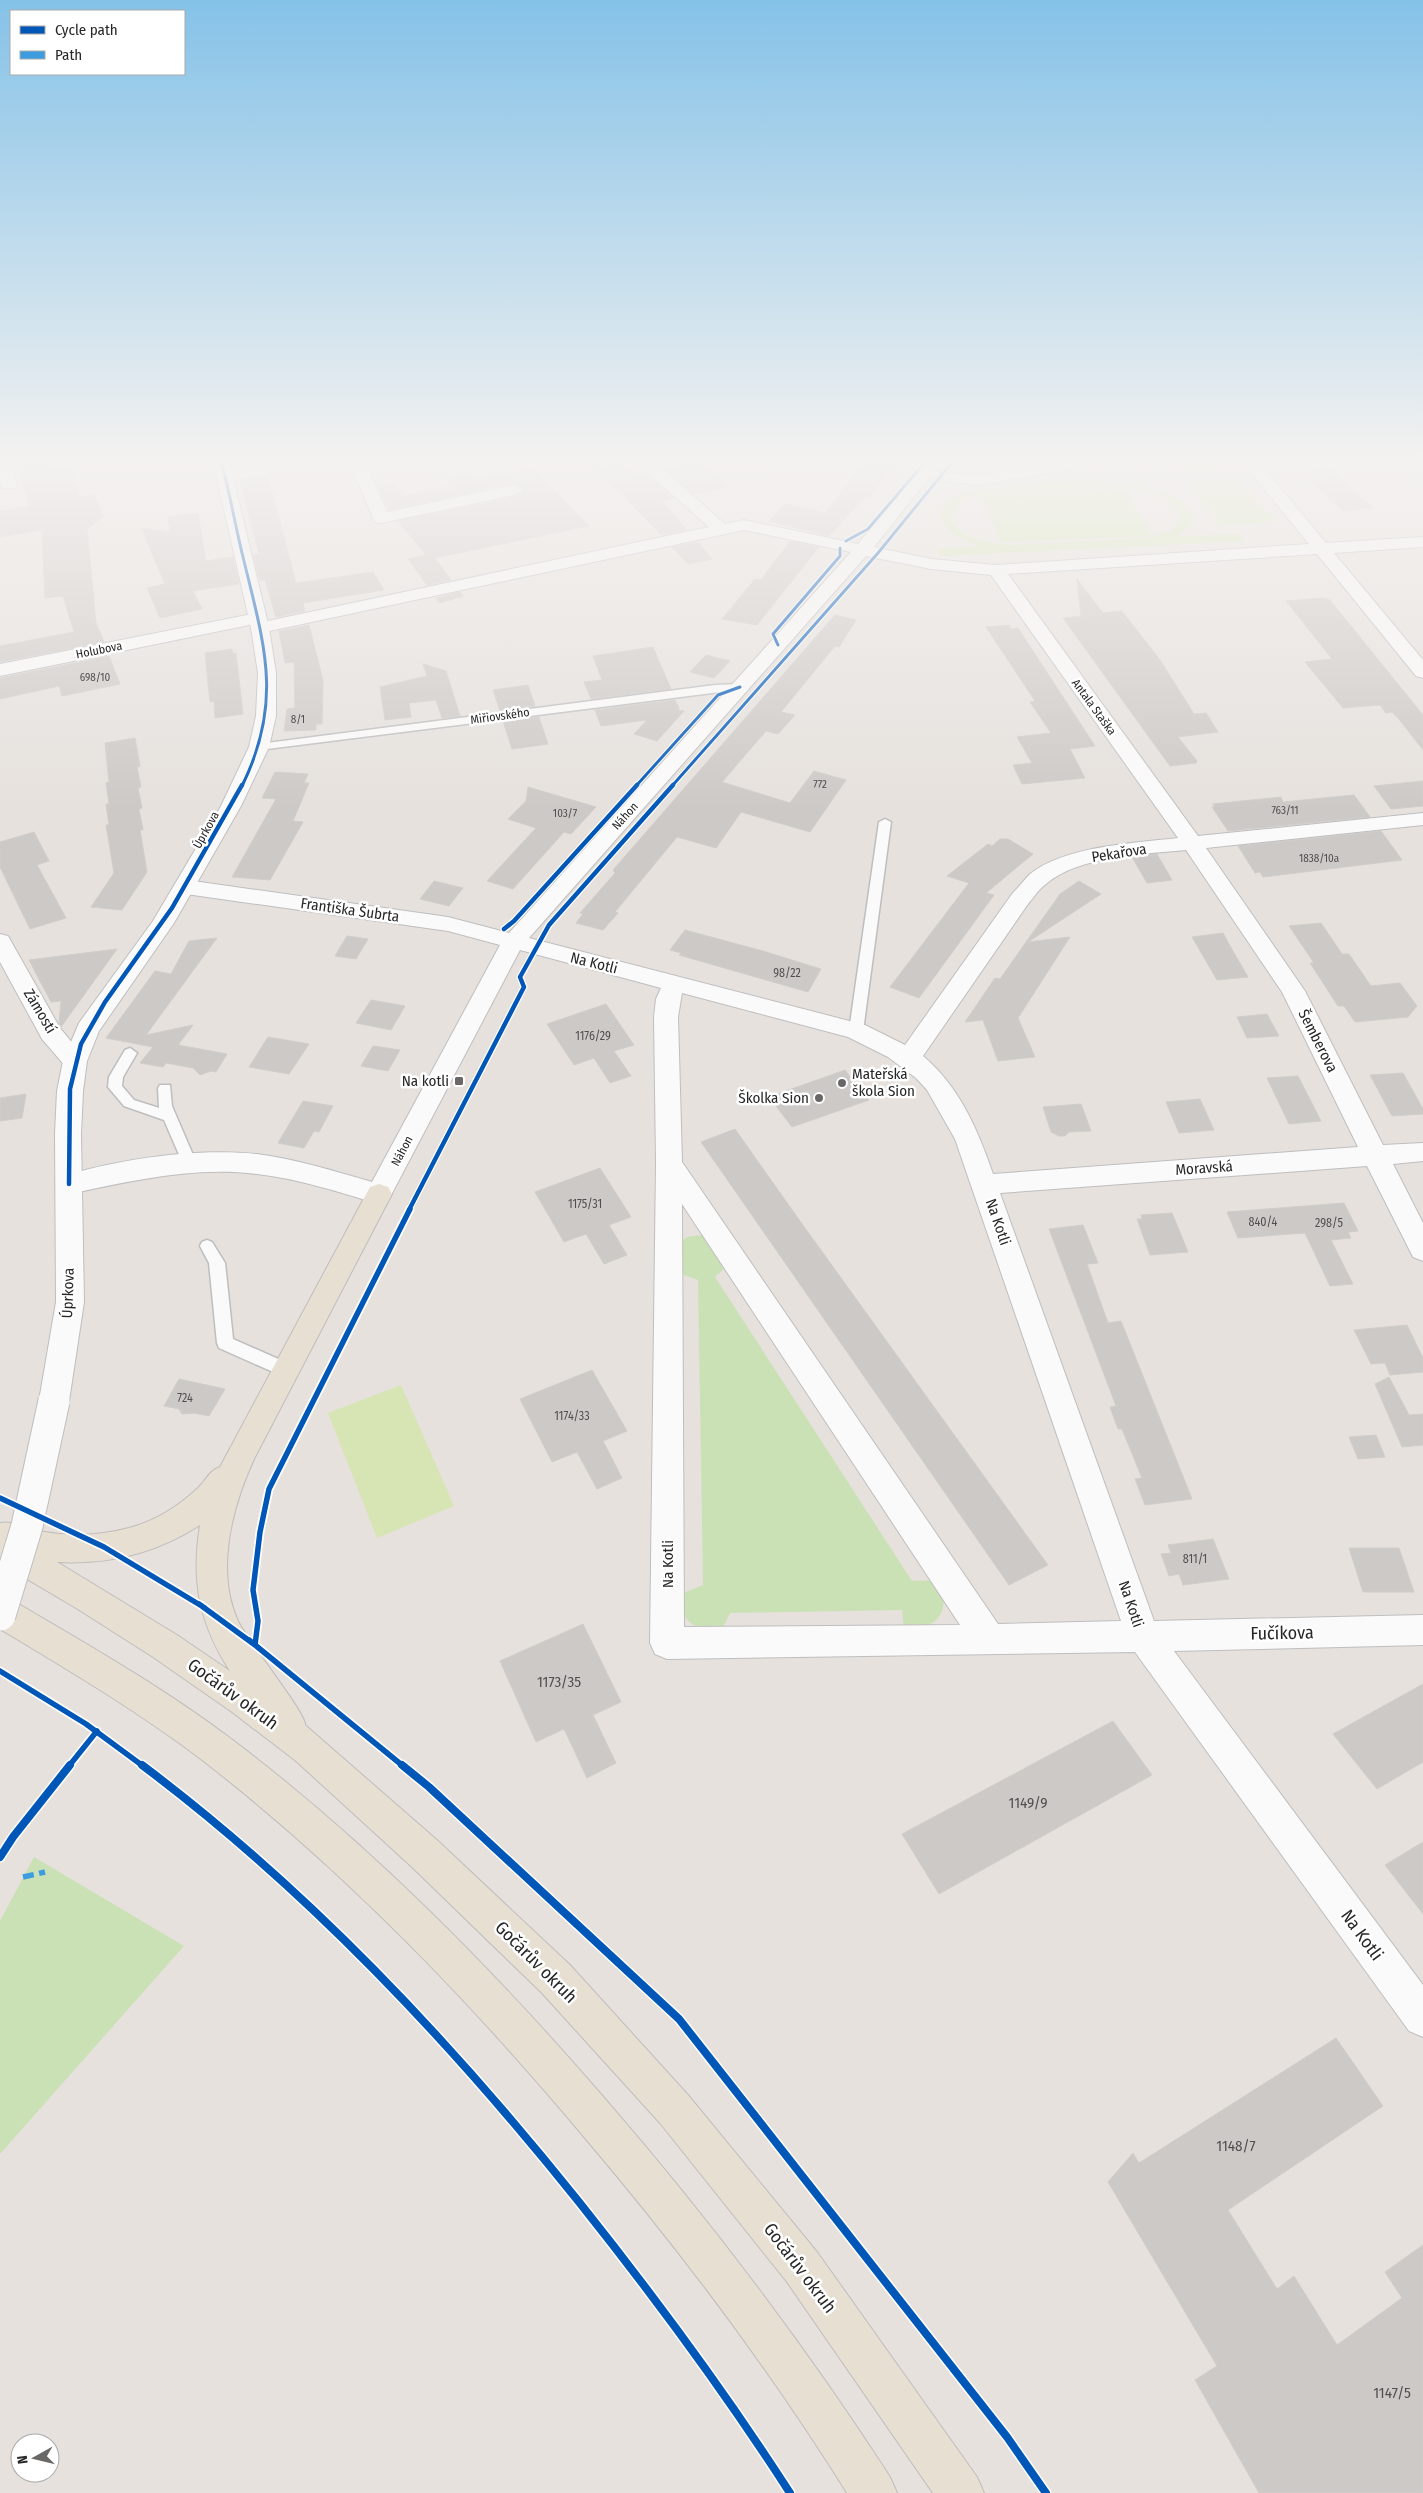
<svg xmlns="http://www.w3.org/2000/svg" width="1423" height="2493" font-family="'Fira Sans Condensed',sans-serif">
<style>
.green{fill:#cae1b5}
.pitch{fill:#d6e5b3;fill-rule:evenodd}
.building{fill:#cdc9c6;stroke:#d1cdc9}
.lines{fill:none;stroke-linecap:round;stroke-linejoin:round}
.lane-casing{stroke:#bfbebf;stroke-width:3}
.street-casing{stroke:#bfbebf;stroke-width:2}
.secondary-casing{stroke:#bfbebf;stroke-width:2}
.primary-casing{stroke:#bfbdbc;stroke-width:2}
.lane{fill:#fbfafa;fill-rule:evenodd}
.street{fill:#fbfafa;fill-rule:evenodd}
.secondary{fill:#fbfafa;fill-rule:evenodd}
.primary{fill:#e6dfd2;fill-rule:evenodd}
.secondary-bridge-casing{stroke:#bfbebf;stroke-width:33;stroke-linecap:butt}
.secondary-bridge{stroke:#fbfafa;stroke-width:31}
.quiet{stroke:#3d9ce0;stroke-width:5.5;stroke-dasharray:11 5.5;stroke-linecap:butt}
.cycleway-far3-casing{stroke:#fff;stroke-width:5}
.cycleway-far2-casing{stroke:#fff;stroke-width:7}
.cycleway-far1-casing{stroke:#fff;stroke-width:9}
.cycleway-casing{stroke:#fff;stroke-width:11}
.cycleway-far3{stroke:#0057b8;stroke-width:3}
.cycleway-far2{stroke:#0057b8;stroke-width:4.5}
.cycleway-far1{stroke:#0057b8;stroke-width:5.5}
.cycleway{stroke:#0057b8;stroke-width:8}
.poi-dot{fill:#6a6867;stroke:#fff;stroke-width:2}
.labels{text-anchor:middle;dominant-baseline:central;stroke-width:5;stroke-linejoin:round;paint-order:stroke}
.far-number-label{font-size:11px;fill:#515050}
.far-street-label{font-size:12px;fill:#272727;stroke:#fff}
.number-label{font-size:12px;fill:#515050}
.street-label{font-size:15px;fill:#272727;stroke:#fff}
.poi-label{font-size:15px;fill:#272727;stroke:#fff;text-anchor:end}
.near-number-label{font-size:15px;fill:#515050}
.near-street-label{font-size:18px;fill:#272727;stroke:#fff}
</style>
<rect width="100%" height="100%" fill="#e6e1dd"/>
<path class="green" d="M702,1235L710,1237L730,1263L715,1277L912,1581L941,1580C949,1615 939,1627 904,1631L902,1610L730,1613L720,1634C693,1626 683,1625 678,1595L703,1585L698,1280L676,1272L678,1244L687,1237Z
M34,1857L184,1946L0,2154V1921Z"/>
<path class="pitch" d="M1101,461H1159L1162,465L1105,468Z
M1178,461H1216L1227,474L1190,477Z
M1162,465L1165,469L1140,486C1160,490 1192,498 1192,524L1177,537L1238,534L1243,541L940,556L937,549L978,546L953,535L941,520C935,490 989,489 1008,488L1007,483L1106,480L1109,484L1131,485ZM1118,489C1137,490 1180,494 1180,520L1171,531L1147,538L1009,545C989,543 958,540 951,517C952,502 970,498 982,495Z
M1237,476L1274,521L1221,525L1185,480Z
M1125,490L1152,536L1002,542L981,496Z
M401,1385L454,1506L377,1538L328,1413Z"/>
<path class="building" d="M20,461H50L51,467L69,464L80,497L94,494L103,517L87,529L96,623L104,642L0,662V646L74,632L63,596L45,598L42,530L0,537V511L29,506L20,473L24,472Z
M866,461H897L870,497L866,496L829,536L769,521L785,504L825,513Z
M618,462L636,476L646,474L674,498L662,501L687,530L661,535L618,490H616L593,468Z
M697,462L701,465L705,464L730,486L693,494L665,469Z
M528,469L534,470L589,526L435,558L451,580L427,585L408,559L426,555L398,521L515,497L525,489L515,483L389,510L379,488L395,484L405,496L452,486L446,479L472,473L476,478Z
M1330,469L1373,508L1343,511L1302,472Z
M268,476L296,583L373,572L384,590L303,603L305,611L276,617L265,580L260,581L253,554H259L240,481Z
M198,513L206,561L233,557L239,584L193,591L202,609L160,618L147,588L165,584L141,528L170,532L168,517Z
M790,541L819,547L757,625L722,619L755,579L761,580Z
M698,542L712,559L688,564L672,547Z
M1077,579L1103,613L1122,611L1160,660L1194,714L1206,713L1218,732L1178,737L1197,761L1196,763L1170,766L1063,618L1081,616Z
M460,592L463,596L440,603L436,598Z
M1323,598L1330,600L1423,715V750L1398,718L1392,712L1386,713L1380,705L1343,708L1305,662L1332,659L1286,601Z
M835,615L856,620L839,647L835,646L781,712L795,715L778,734L766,731L722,782L790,803L814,771L846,780L810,832L741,812L716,848L677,837L615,912L618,913L603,930L576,923L583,914L580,913L615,873L613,870Z
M309,625L323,680L322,724H316V730L284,731L287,709L295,708L294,662L285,663L279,631Z
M1009,625L1011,629L1018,628L1095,746L1070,749L1085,778L1022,784L1013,765L1032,763L1017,737L1051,733L1030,702L1035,701L986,627Z
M653,647L671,689L591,699L584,682L602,680L593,656Z
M232,649L233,654L236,653L243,714L215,718L214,701L210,702L205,653Z
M706,655L730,661L714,678L690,672Z
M109,656L120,684L62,696L59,686L0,699V678Z
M423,664L446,671L460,716L442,718L436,700L409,703L411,717L385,720L380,687L427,676Z
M528,685L535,706L500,711L493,690Z
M675,700L679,708L678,710L684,711L657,741L634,734L647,720L601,726L595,710Z
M539,717L548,744L512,749L503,721Z
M135,738L140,766L137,767L141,787L138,788L142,808L139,809L143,830H140L147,872L122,910L91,907L114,873L106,825H109L106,804H109L106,783L109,782L105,743Z
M275,772L308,774L304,783H309L293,821L303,822L270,880L232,877L276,799L262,798Z
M1423,781V806L1391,809L1374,786Z
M528,787L596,807L571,834L564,832L513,889L487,881L536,828L508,819L526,801Z
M1354,795L1370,817L1228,831L1212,807H1215L1213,804L1281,797L1283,802Z
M1381,831L1402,860L1263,877L1260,872L1255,873L1238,846Z
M34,832L49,861L37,865L66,918L30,929L0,867V842Z
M1000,839H1008L1033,854L986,893L994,895L919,998L890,987L969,883L947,876L988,844L992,846Z
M1157,854L1172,880L1147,883L1132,857Z
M434,881L463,888L449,906L420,899Z
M1079,881L1101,894L1028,942L1070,937L1018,1018L1035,1057L998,1061L983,1020L965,1022L995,978L1000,979L1060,894Z
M1321,923L1342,954H1349L1371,986L1400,983L1417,1006L1408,1017L1355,1022L1344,1006H1338L1310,963H1314L1289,926Z
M685,930L763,951L821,969L808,992L679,955L681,953L670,950Z
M1223,933L1229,944L1248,977L1217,980L1192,937Z
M347,936L368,939L356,959L335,956Z
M217,938L146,1035L193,1025L178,1045L227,1054L216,1072L211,1071L200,1075L193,1068L166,1063L163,1067L140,1063L153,1047L106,1038L155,971L171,974L189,941Z
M117,949L61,1027L59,1022L61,1001L51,1002L29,960Z
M371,1000L405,1006L391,1030L356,1023Z
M606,1004L634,1045L614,1051L631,1076L610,1083L594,1058L574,1065L547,1024Z
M1267,1014L1279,1036L1247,1038L1237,1017Z
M268,1037L309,1044L289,1074L249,1067Z
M373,1046L400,1050L388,1071L361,1066Z
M845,1070L869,1100L792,1127L769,1097Z
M1403,1073L1423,1109V1114L1392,1116L1370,1075Z
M1298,1076L1321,1121L1289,1124L1267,1078Z
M26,1094L22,1118L0,1121V1098Z
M1200,1099L1214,1130L1179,1133L1166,1102Z
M303,1101L333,1106L319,1132L314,1131L304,1148L278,1143Z
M1081,1104L1091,1131L1069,1132L1065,1136H1059L1051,1132L1043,1107Z
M735,1129L800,1221L1048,1565L1009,1585L701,1142Z
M600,1168L631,1217L609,1225L627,1255L604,1264L586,1234L564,1242L535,1192Z
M1344,1203L1358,1231L1348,1232L1351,1238L1331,1240L1353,1284L1330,1286L1305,1233L1238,1238L1227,1212Z
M1172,1213L1188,1252L1150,1255L1137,1219H1142L1141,1215Z
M1083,1225L1098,1263L1087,1264L1108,1323L1121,1321L1192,1499L1145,1505L1135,1479L1142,1478L1122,1429H1118L1110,1407L1116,1406L1049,1229Z
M1407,1325L1423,1358V1372L1390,1375L1385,1363L1371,1364L1354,1330Z
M592,1370L627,1431L603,1441L622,1478L597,1489L577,1452L552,1462L520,1399Z
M1389,1377L1409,1415L1423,1414V1445L1402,1447L1375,1384Z
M179,1379L225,1389L209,1416L194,1413L182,1414L179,1409L164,1406Z
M1376,1435L1385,1457L1358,1459L1349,1437Z
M1213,1539L1229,1579L1183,1585L1179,1574L1169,1576L1161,1554L1171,1553L1168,1545Z
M1349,1548H1399L1414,1592H1363Z
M583,1624L621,1702L593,1715L616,1763L587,1778L564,1729L536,1742L500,1661Z
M1423,1684V1762L1377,1789L1333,1734Z
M1113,1721L1152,1775L939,1894L902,1834Z
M1423,1842V1914L1385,1865Z
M1336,2038L1383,2106L1228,2210L1277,2289L1294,2276L1337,2345L1402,2298L1385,2272L1423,2245V2493H1259L1195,2380L1217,2366L1108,2182L1133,2153L1139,2163Z"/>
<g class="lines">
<defs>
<path id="lane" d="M740,684L745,687L744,689L259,750L254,747L259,744L715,685Z
M885,819L891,822L863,1031L856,1035L849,1031L879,822Z
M130,1048L137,1053L123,1077L122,1086L134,1100L159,1108L158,1088L160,1085H170L172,1106L196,1162L194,1166H184L164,1120L124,1106L108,1087L109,1077L125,1050Z
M207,1240L212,1242L225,1263L233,1339L292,1365L294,1370L292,1375L286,1377L280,1375L219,1348L217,1343L209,1263L200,1246L202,1242Z"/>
<path id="street" d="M0,461H10L17,485L15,488H3L0,482Z
M281,461H314L306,466L225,482L217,477L225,472Z
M349,461H365L387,512L515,485L523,490L515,495L381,523L375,522L373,518Z
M635,461H653L725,524L744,520L858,544L927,461H943L936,471L976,475L1063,461H1084L1081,467L1075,469L976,485L928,479L874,547L931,559L996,565L1309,544L1241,461H1258L1326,543L1423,537V547L1334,553L1423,660V678L1416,676L1317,554L1008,574L1198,836L1423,813V825L1206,848L1305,991L1383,1145L1423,1143V1161L1393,1164L1423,1223V1261L1413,1257L1367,1166L1000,1193L1154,1621L1423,1615V1645L1174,1651L1423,1985V2037L1409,2031L1135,1652L667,1659L655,1654L650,1643L656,1163L654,1017L656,999L661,988L520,950L388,1201L379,1204C339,1192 299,1179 257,1174C194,1166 131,1181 69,1194L60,1191L56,1184L60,1177C120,1159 194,1148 257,1154C296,1159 334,1171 372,1182L500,945L448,931L186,894L178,892L175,887L178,882L186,880L448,917L509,933L851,552L744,530L260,633L254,632L251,628L254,624L0,676V664L257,613L263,614L266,618L263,622L709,527ZM866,556L931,569L991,575L1178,838C1135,843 1065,846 1030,874C1024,880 1018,888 1012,894L905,1045L865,1025L529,938ZM1186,850L1282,992L1358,1147L993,1174C978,1130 959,1086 923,1056L1028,904C1034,897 1039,889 1046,884C1078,856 1145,854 1186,850ZM682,993L848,1037L888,1057L916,1078L927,1090L955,1139L1121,1621L998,1624L682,1162L678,1017ZM682,1204L960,1625L684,1627Z
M0,934L8,936L60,1028L87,1061L84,1067L75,1070L66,1067L42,1039L0,962Z"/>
<path id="secondary" d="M213,461H229L269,628L276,673V716L269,747L241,806L174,923L99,1031L87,1061L83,1091L81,1134L84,1302L69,1401L65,1410L54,1413L43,1410L39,1401L56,1302L55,1134L57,1091L63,1061L79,1023L153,921L221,806L249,747L256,716L258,673L251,628Z"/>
<path id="primary" d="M379,1184L388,1187L392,1194L254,1459C232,1507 215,1571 238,1621C247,1641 307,1714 305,1725L438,1841L570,1965L688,2095L817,2252L977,2477L984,2493H933L787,2282L660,2123L542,1993L412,1867L296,1761L232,1712L153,1657L76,1608L0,1563V1523C12,1520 32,1530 45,1532C72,1537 102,1535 129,1528C155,1521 179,1506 198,1488C206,1480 210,1470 220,1467L370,1187ZM200,1525C191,1581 199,1623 230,1671L177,1635L57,1562C108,1565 157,1553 200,1525Z
M0,1596L12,1600C86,1644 161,1686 230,1738C369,1843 492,1968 606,2100C709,2219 804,2344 890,2477L897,2493H847C769,2368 680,2250 585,2138C470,2001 347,1873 206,1763C141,1713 70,1671 0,1629Z"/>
</defs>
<use href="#lane" class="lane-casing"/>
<use href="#street" class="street-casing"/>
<use href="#secondary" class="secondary-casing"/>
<use href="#primary" class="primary-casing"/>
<use href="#lane" class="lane"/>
<use href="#street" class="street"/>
<use href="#secondary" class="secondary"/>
<use href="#primary" class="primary"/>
<defs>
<path id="secondary-bridge" d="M0,1615L27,1526L54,1401"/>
</defs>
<use href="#secondary-bridge" class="secondary-bridge-casing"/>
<use href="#secondary-bridge" class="secondary-bridge"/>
<path class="quiet" d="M23,1877L45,1872"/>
<defs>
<path id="cycleway-far3" d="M221,461C230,493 235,525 243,557C264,644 284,701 242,786
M846,541L868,529L926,461
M778,645L773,634L840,556V548
M636,786L718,695L740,687
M672,786L878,553L953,461"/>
<path id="cycleway-far2" d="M504,929L514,921L637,785
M69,1184L70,1089L81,1044L105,1002L172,908L242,785
M409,1210L524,987L520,977L549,925L673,785"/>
<path id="cycleway-far1" d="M0,1498L104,1547L205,1608
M199,1604L255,1645L258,1621L253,1590L260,1532L269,1489L410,1209
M249,1640L403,1766
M0,1671L86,1724L143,1766
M69,1766L97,1731"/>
<path id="cycleway" d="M142,1765C307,1889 450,2041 579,2202C654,2296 725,2392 790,2493
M402,1765L429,1787L679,2019L1007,2437L1046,2493
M0,1857L13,1837L70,1765"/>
</defs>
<use href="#cycleway-far3" class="cycleway-far3-casing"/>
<use href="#cycleway-far2" class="cycleway-far2-casing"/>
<use href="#cycleway-far1" class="cycleway-far1-casing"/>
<use href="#cycleway" class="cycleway-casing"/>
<use href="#cycleway-far3" class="cycleway-far3"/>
<use href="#cycleway-far2" class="cycleway-far2"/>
<use href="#cycleway-far1" class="cycleway-far1"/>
<use href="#cycleway" class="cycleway"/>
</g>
<linearGradient id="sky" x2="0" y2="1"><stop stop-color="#85c2e8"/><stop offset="0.57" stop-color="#f4f2f0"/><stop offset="1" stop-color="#f4f2f0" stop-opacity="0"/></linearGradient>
<rect width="1423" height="810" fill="url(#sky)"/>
<g class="poi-dot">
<rect x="454" y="1076" width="10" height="10" rx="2.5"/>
<circle cx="842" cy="1083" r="5"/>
<circle cx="819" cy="1098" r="5"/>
</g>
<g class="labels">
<g class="far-number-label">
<text x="95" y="677">698/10</text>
<text x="298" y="719">8/1</text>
<text x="820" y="784">772</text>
<text x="1285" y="810">763/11</text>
<text x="565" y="813">103/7</text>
<text x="1319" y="858">1838/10a</text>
</g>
<g class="far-street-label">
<text transform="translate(99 650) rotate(-11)">Holubova</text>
<text transform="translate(1094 707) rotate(54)">Antala Staška</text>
<text transform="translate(500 716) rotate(-8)">Miřiovského</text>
<text transform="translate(625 816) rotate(-48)">Náhon</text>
<text transform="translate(206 830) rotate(-61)">Úprkova</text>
<text transform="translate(402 1151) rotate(-62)">Náhon</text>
</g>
<g class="number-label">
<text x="787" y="973">98/22</text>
<text x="593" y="1036">1176/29</text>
<text x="585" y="1204">1175/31</text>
<text x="1263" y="1222">840/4</text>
<text x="1329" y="1223">298/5</text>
<text x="185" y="1398">724</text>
<text x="572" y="1416">1174/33</text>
<text x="1195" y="1559">811/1</text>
</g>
<g class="street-label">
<text transform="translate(1119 853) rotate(-9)">Pekařova</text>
<text transform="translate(350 910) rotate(8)">Františka Šubrta</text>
<text transform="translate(594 963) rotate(14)">Na Kotli</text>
<text transform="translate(40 1011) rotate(59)">Zámostí</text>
<text transform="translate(1318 1041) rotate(63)">Šemberova</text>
<text transform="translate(1204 1168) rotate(-4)">Moravská</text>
<text transform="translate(998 1222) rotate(71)">Na Kotli</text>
<text transform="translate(68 1293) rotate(-88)">Úprkova</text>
<text transform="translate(668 1564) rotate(-90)">Na Kotli</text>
<text transform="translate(1131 1604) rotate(71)">Na Kotli</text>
</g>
<g class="poi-label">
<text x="852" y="1074" text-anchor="start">Mateřská<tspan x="852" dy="17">škola Sion</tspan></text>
<text x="449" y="1081">Na kotli</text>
<text x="809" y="1098">Školka Sion</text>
</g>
<g class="near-number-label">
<text x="559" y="1682">1173/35</text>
<text x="1028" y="1803">1149/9</text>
<text x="1236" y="2146">1148/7</text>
<text x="1392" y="2393">1147/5</text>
</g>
<g class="near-street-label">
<text transform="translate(1282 1633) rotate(-1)">Fučíkova</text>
<text transform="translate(233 1694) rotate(36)">Gočárův okruh</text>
<text transform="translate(1362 1935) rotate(54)">Na Kotli</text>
<text transform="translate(536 1962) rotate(45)">Gočárův okruh</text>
<text transform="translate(800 2268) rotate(53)">Gočárův okruh</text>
</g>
</g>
<rect x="10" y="10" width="175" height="65" fill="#ffffff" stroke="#a9a9a9"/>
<rect x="20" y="26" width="25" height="8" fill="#0057b8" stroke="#a9a9a9"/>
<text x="55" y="35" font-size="15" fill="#272727">Cycle path</text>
<rect x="20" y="51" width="25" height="8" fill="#3d9ce0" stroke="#a9a9a9"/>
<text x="55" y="60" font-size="15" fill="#272727">Path</text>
<g transform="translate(35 2458) rotate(262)"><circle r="24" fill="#ffffff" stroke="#a9a9a9"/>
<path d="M0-4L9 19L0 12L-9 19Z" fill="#6a6867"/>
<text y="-8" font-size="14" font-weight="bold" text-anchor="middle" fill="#272727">N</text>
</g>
</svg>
